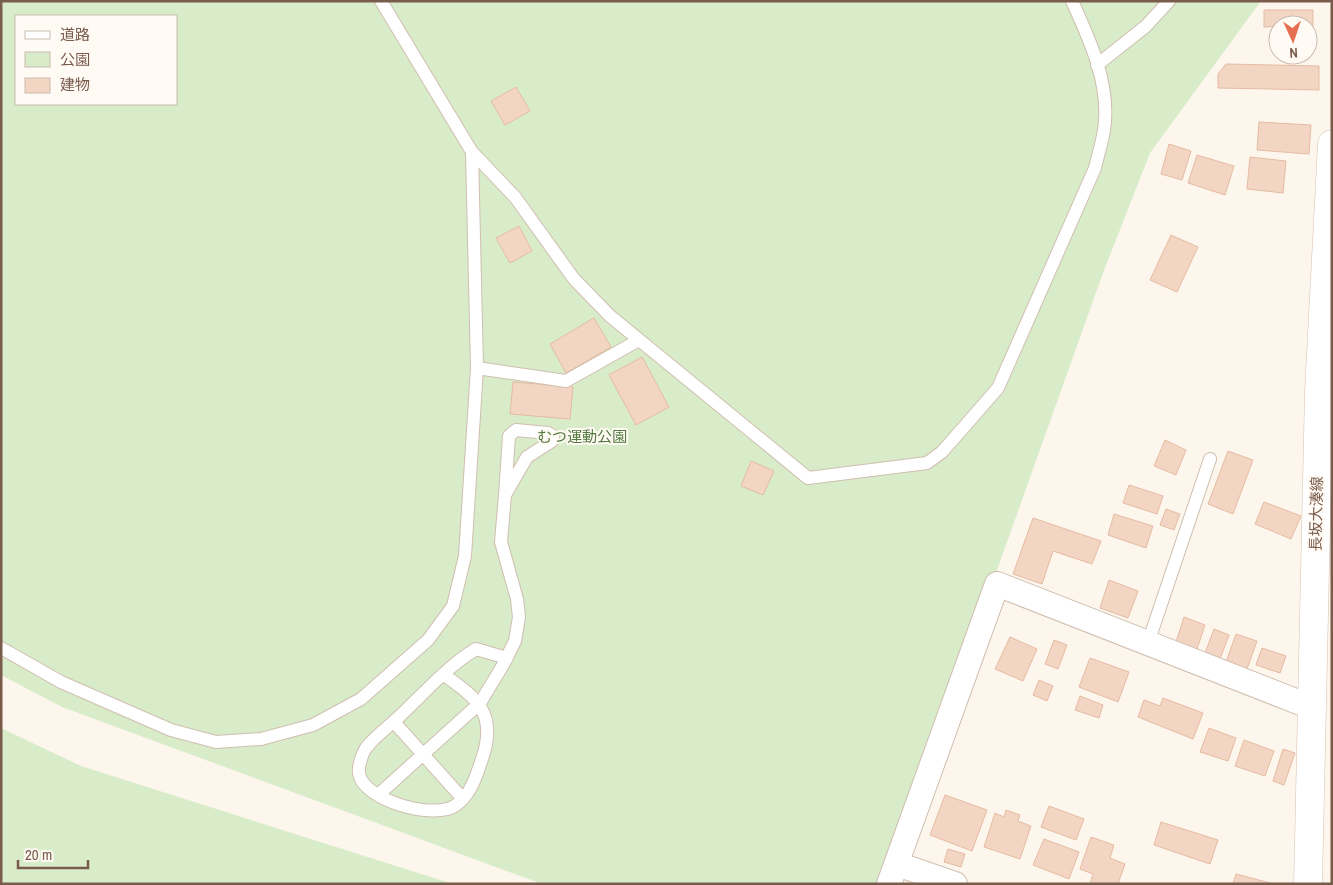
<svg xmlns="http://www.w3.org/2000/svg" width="1333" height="885" font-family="'Archivo Narrow','Noto Sans JP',sans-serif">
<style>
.green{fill:#d8ecc9;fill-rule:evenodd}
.building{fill:#f3d5c3;stroke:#e6bba3}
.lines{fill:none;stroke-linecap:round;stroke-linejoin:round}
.lane-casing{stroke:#d1beb0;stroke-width:14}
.street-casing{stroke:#d1beb0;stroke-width:26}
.secondary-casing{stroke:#d6c0b0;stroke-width:29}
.lane{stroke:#fff;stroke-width:12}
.street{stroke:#fff;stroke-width:24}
.secondary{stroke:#fff;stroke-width:28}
.labels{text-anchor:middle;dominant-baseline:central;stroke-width:4;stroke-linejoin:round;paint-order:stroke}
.park-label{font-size:15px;fill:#537a41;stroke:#fffaf3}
.street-label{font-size:15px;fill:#7a5c4d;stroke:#fffaf3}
</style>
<rect width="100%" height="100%" fill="#fdf6ec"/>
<path class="green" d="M1,1H1261L1150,153L1103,273L885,884H542L62,707L1,675ZM16,16H176V104H16Z
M1,728L81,766L453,884H1Z"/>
<path class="building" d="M1264,10H1313V27H1308V25L1264,27Z
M1226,64L1319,66V90L1218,88V74Z
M516,87L530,111L505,125L491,101Z
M1259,122L1311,125L1309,154L1257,150Z
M1169,144L1191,151L1182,180L1161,174Z
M1197,155L1234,166L1225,195L1188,183Z
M1250,157L1286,161L1283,193L1247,189Z
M519,226L532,251L510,263L496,238Z
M1171,235L1198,247L1177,292L1150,280Z
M594,318L611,347L566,373L550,344Z
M642,357L669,407L636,425L609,375Z
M513,382L573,387L570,419L510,414Z
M1165,440L1186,450L1176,475L1154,466Z
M1228,451L1253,460L1233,514L1208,504Z
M751,461L774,471L763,495L741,486Z
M1129,485L1163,496L1157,514L1123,503Z
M1264,502L1301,516L1291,539L1255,524Z
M1166,509L1180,514L1174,530L1160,525Z
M1114,514L1153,526L1146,548L1108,535Z
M1033,518L1101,541L1092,564L1053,551L1042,584L1013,574Z
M1109,580L1138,591L1128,618L1100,608Z
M1184,617L1205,625L1196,652L1175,645Z
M1214,629L1229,635L1220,659L1205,653Z
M1236,634L1257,641L1247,669L1226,662Z
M1010,637L1037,649L1023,681L995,669Z
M1054,640L1067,645L1058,669L1045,664Z
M1262,648L1286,656L1280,673L1256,665Z
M1090,658L1129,672L1118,702L1079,687Z
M1039,680L1053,686L1047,701L1033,695Z
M1080,696L1103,705L1099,718L1075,710Z
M1163,698L1203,713L1193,739L1138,717L1144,700L1160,706Z
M1209,728L1236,738L1228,761L1200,752Z
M1244,740L1274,751L1265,776L1235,766Z
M1283,749L1295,753L1284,785L1273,781Z
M945,795L987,810L972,851L930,835Z
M1049,806L1084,819L1076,840L1041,827Z
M1006,810L1020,815L1018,821L1031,826L1020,859L984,847L995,813L1004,817Z
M1161,822L1218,840L1210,864L1154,845Z
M1091,837L1114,845L1110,858L1125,864L1118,884H1090L1093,874L1080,869Z
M1044,839L1079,852L1069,879L1033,865Z
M948,849L965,854L961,867L944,862Z
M1236,874L1274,884H1233Z"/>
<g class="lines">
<defs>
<path id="lane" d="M1097,65L1146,26L1169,1
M472,152L515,197L574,279L610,316L808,478L927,463L942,452L998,388L1095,168C1098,155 1102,143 1104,130C1111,86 1090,40 1072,1
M477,368L566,381L639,340
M1148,643L1210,459
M1,648L61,682L171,730L216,742L261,739L313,725L361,699L428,640L453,606L465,556L477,368L472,152L381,1
M443,674C476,698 497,712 483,756C477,773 472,794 456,805C435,821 362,800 359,773C358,766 362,754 366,748C376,735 391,725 402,714C426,691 448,666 476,649L507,658
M394,722L463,799
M378,795L480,703L503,665L515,641L519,617L517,599L501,542L505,495L527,457L552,441L553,436L548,433L516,430L509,436L505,495"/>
<path id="street" d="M897,864L955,884
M889,884L997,584L1311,707"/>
<path id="secondary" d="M1308,884L1319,391L1332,144"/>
</defs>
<use href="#lane" class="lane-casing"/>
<use href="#street" class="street-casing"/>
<use href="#secondary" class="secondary-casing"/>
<use href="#lane" class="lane"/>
<use href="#street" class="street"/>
<use href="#secondary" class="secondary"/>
</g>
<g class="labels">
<g class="park-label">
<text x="582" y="436">むつ運動公園</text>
</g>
<g class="street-label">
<text transform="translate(1316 514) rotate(-89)">長坂大湊線</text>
</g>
</g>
<rect width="1333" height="885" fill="none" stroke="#7a5c4d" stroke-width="5"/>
<rect x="15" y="15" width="162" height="90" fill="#fffaf3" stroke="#cabbb1"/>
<rect x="25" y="31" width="25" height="8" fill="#ffffff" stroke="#cabbb1"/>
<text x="60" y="40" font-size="15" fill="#7a5c4d">道路</text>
<rect x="25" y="52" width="25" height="15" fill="#d8ecc9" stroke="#cabbb1"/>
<text x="60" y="65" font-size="15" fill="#7a5c4d">公園</text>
<rect x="25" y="78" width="25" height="15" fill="#f3d5c3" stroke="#cabbb1"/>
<text x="60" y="90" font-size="15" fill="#7a5c4d">建物</text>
<g transform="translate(1293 40) rotate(177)"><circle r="24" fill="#fffaf3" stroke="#cabbb1"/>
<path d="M0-4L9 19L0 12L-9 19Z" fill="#e76f51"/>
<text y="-8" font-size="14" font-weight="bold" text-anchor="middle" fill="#7a5c4d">N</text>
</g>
<path d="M18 860v8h70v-8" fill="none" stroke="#7a5c4d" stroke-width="2.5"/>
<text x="25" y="860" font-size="15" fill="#7a5c4d" stroke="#fffaf3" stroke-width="4" paint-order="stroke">20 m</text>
</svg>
